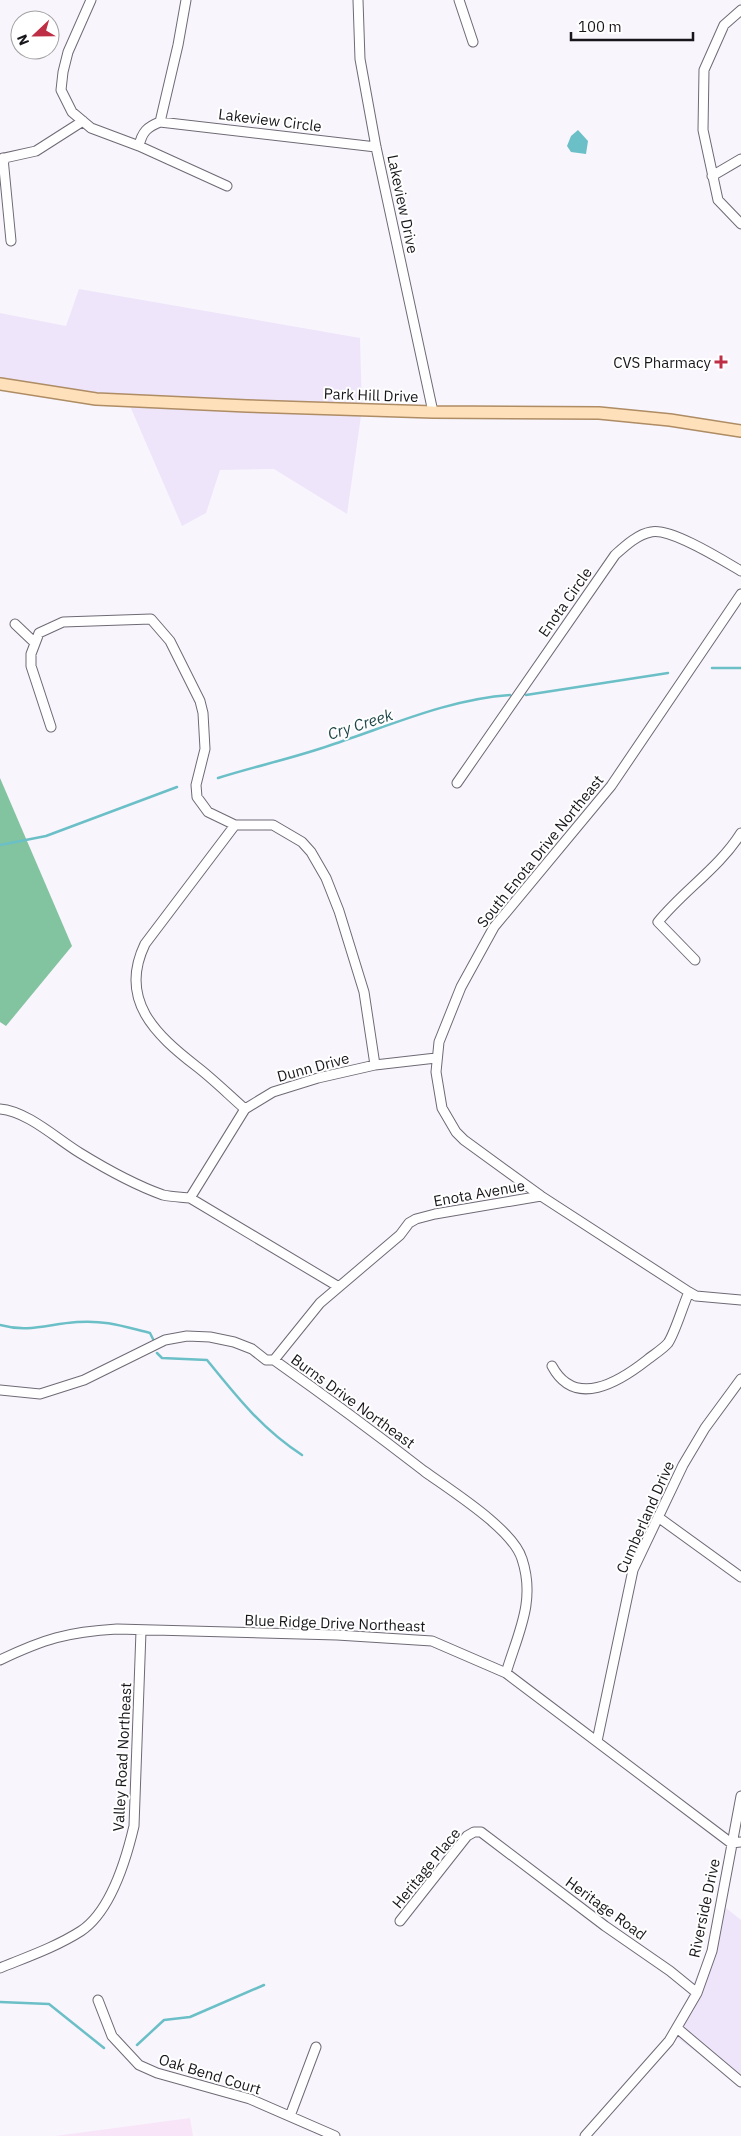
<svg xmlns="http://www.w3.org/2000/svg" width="741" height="2136" font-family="'IBM Plex Sans',sans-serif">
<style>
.built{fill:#eee5fa}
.education{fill:#f8e6f8}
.forest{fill:#82c3a0}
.water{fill:#6bbfc6}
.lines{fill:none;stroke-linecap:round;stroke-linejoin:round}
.stream{stroke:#6bbfc6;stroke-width:2.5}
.minor-casing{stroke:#6f6a75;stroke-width:11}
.major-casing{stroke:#ae8c64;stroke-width:14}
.minor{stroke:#fff;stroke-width:9}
.major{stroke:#fee0ba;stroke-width:11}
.poi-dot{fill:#be2e44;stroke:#fff;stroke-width:2}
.labels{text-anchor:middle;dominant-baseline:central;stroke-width:4;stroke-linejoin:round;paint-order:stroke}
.street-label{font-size:15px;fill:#18161a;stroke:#fff}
.poi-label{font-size:15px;fill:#18161a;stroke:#fff;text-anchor:end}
.water-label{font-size:16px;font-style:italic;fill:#1d4548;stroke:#fff}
</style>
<rect width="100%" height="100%" fill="#f8f5fd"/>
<path class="built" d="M79,289L360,338L362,409L347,514L274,469L220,470L206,513L182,526L130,406L0,385V313L66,326Z
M726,1908L741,1920V2085L672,2034Z"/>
<path class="education" d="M190,2118L193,2136H55Z"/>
<path class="forest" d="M0,778L72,946L6,1026L0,1022Z"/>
<path class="water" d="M578,130L588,141L586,154L571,152L567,146L571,136Z"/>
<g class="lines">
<path class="stream" d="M712,668H741
M526,695L668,673
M218,778C256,766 294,758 331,745C389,726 449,699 510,695
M0,845L46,836L177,787
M0,1325C29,1333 48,1324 77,1322C106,1320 122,1326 150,1333L153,1339
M157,1353L162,1358L207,1360C237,1397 262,1429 302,1455
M0,2002L49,2004L104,2048
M137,2045L164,2020L190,2017L264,1985"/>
<defs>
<path id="minor" d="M91,0L68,52L63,72L61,90L72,112L91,128L139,146L227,186
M358,0L360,59L376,147L433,412
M459,0L473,42
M741,10L724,25L704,70L703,130L718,200L741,224
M160,122L178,45L186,0
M139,146C142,132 147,127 160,122L376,147
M3,158L11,241
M0,159L36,151L83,121
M712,176L741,159
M741,594L611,786L494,927L461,987L439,1042L436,1072L442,1108L456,1132L464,1140L541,1196L689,1292L696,1296L741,1300
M15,624L35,643
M51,727L31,666V654L39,633L63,622L151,619L170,641L200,701L203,713L205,749L196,785L197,797L208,812L235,825
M457,783L615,555C625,546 638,534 651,532C670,527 724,561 741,571
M695,960L658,922C684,890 719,868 741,833
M0,1109C27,1111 57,1139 80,1153C106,1169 135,1185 163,1195C172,1197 182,1197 190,1198L339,1287
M245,1109C229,1095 213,1079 196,1066C156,1035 118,1000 145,944L235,825H273L302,842L311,852L326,878L339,911L364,992L375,1065
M190,1198L245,1109L273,1092L318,1078L375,1065L436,1058
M274,1360L320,1303L400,1235L409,1223L416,1219L435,1214L541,1196
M552,1366C575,1409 619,1382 647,1360C653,1355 663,1349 668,1343C675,1333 683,1305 689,1292
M0,1390L40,1394L84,1380L165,1340L187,1336L210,1337L234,1342L252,1349L266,1360H274C325,1396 375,1433 424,1471C450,1490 513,1529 522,1559C536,1601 518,1633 506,1673
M658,1517L741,1577
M0,1660C44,1639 67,1632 117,1629L337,1635L432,1641L506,1673L731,1843L741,1842
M597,1741L633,1570L683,1465L705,1428L741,1379
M400,1921L467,1836L474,1832H481L605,1926L670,1971L697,1993
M0,1968C27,1957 56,1947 81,1931C111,1911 126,1860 134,1826L141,1631
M98,2000L112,2036L139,2065L157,2073L250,2099L335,2136
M677,2028L741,2082
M290,2116L316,2047
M585,2136L669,2041L697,1993L712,1951L741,1796"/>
<path id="major" d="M0,384L96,399L247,406L433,412L599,413L670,420L741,431"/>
</defs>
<use href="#minor" class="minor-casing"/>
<use href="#major" class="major-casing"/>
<use href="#minor" class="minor"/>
<use href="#major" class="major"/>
</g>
<path class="poi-dot" d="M718.5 354.5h5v5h5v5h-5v5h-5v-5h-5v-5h5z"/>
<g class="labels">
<g class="street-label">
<text transform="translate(270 120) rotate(7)">Lakeview Circle</text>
<text transform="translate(403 204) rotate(78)">Lakeview Drive</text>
<text transform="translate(371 395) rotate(2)">Park Hill Drive</text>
<text transform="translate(565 602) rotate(-55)">Enota Circle</text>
<text transform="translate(540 851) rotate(-51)">South Enota Drive Northeast</text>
<text transform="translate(313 1067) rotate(-15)">Dunn Drive</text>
<text transform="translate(479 1193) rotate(-10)">Enota Avenue</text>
<text transform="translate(353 1401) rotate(36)">Burns Drive Northeast</text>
<text transform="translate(645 1517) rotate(-66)">Cumberland Drive</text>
<text transform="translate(335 1623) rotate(2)">Blue Ridge Drive Northeast</text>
<text transform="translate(122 1757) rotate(-87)">Valley Road Northeast</text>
<text transform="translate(426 1868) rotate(-51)">Heritage Place</text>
<text transform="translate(606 1908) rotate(36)">Heritage Road</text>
<text transform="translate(704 1908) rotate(-78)">Riverside Drive</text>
<text transform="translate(210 2074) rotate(17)">Oak Bend Court</text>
</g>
<g class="poi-label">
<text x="711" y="362">CVS Pharmacy</text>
</g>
<g class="water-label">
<text transform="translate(360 724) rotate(-18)">Cry Creek</text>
</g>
</g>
<g transform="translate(35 35) rotate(248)"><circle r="24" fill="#ffffff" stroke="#a3a2a3"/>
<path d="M0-4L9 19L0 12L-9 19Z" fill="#be2e44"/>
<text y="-8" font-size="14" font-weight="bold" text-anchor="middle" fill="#18161a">N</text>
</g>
<path d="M571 32v8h122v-8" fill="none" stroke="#18161a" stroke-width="2.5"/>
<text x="578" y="32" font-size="15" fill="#18161a" stroke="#ffffff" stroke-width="4" paint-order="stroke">100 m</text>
</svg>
